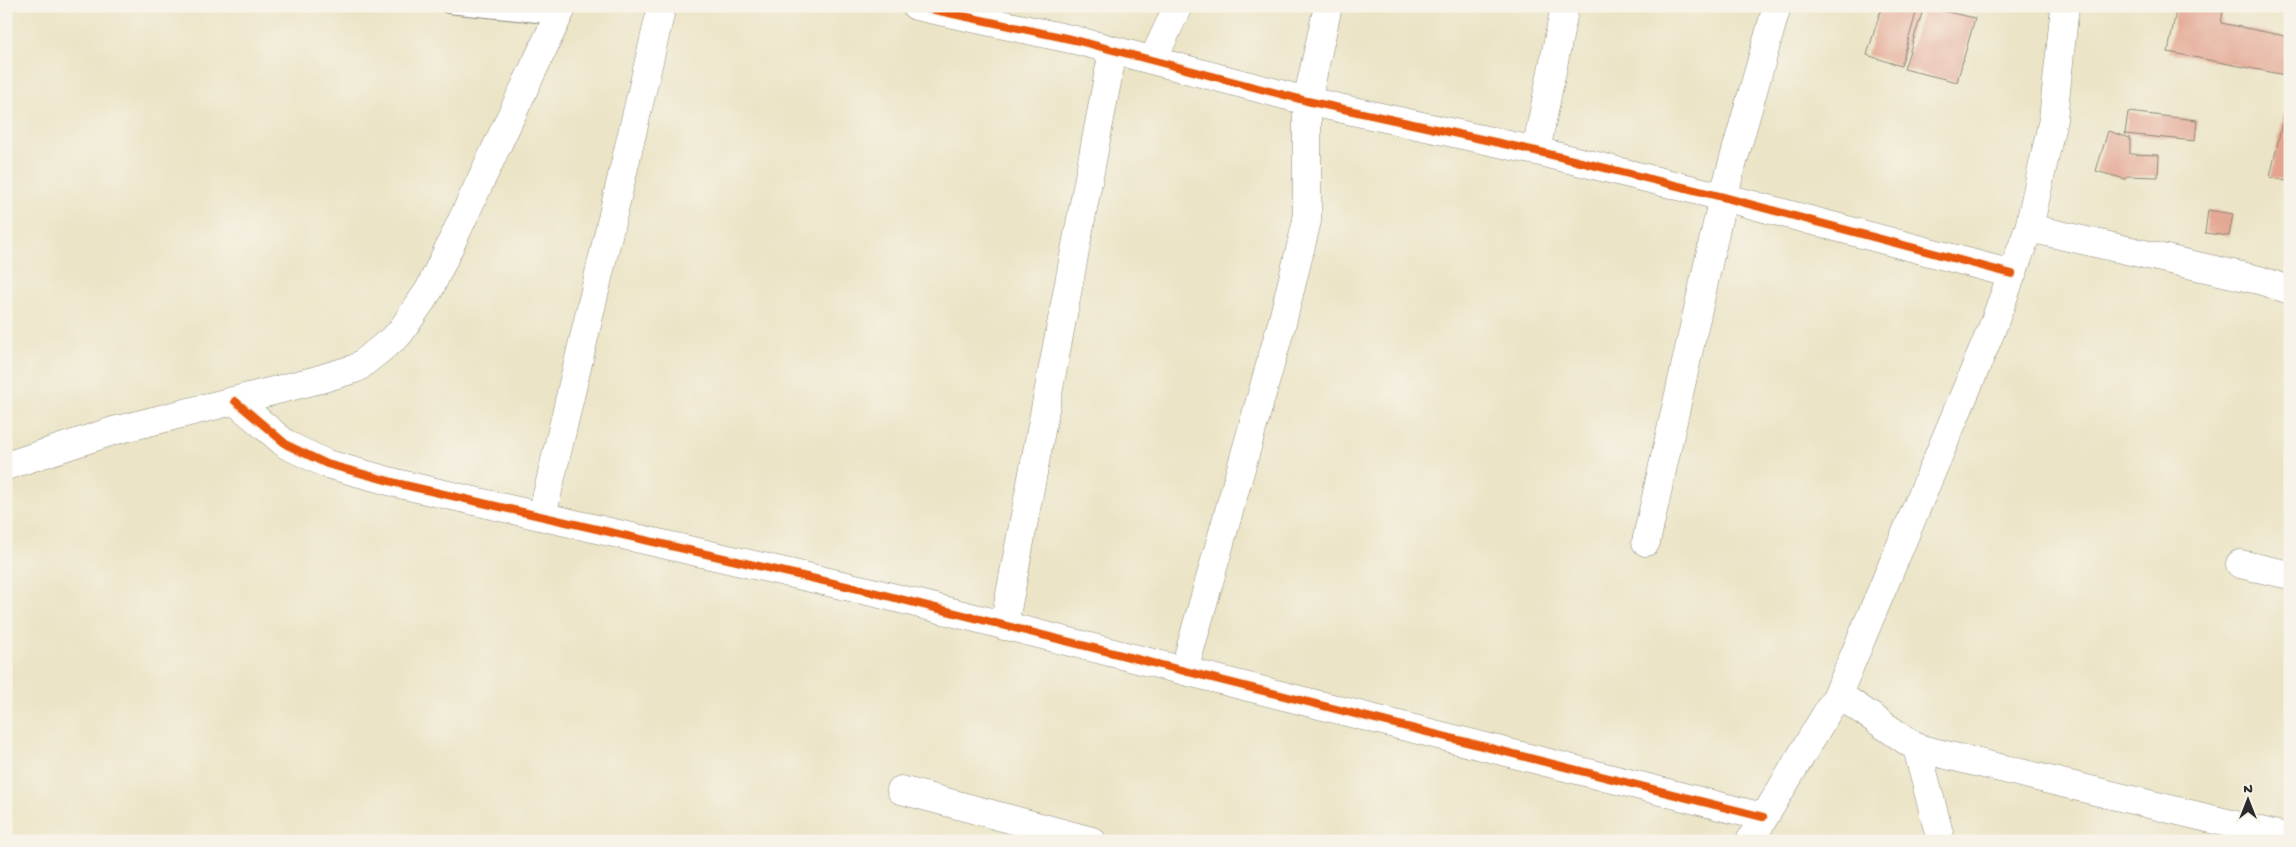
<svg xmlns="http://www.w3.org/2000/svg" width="2296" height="847" font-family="'Gochi Hand',sans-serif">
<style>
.building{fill:#e3a590}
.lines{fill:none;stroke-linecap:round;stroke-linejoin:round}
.lane-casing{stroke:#8b8878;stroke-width:16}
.street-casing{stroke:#8b8878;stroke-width:29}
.secondary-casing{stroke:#8b8878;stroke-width:29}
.lane{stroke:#fff;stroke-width:14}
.street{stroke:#fff;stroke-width:28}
.secondary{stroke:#fff;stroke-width:28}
.cycleway-casing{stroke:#f7f3e8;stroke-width:11}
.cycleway{stroke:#e8590c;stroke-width:8}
</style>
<rect width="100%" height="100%" fill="#f7f3e8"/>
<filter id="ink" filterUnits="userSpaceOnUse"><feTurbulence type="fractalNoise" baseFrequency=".02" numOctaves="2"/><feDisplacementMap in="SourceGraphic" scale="10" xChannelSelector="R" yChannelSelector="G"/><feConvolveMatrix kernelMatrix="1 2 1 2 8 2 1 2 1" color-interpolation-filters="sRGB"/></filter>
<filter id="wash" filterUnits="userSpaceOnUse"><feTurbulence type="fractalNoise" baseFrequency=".0096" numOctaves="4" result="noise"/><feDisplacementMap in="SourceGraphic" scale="20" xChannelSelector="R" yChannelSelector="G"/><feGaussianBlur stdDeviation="1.12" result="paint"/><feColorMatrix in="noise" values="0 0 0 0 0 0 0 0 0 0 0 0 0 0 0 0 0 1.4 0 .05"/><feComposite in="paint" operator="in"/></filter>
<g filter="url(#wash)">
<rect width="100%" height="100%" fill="#ebe4c6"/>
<g id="blocks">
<path class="building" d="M1882,6H1918L1901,66L1867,55Z
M2177,6H2224L2221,23L2290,37V76L2168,52Z
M1924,7L1975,18L1957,82L1904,69Z
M2286,106L2290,107V182L2270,177Z
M2128,112L2197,120L2195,141L2125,134Z
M2108,131L2130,138V154L2159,155L2158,177L2127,176L2125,179L2096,171Z
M2208,210L2233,214L2229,236L2205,233Z"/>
</g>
</g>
<g filter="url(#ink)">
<use href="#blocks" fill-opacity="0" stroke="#8b8878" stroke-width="1"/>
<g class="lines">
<defs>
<path id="lane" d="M448,6L557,17"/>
<path id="street" d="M916,6L1075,40L1307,101L1536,151L1723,197L2012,274
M1153,60L1178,6
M1536,151L1565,6
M2029,228L2259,280L2290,290
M235,401L287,445L327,464L400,484L872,592L1763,817
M6,466L113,431L317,380L357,368L399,334L429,290L563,6
M542,516L662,6
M1646,542L1723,197L1777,6
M2240,564L2290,575
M1004,626L1113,50
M1184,671L1283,319L1307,221V101L1328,6
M1838,694L1917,748L1941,841
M1917,748L2290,838
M901,790L1092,841"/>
<path id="secondary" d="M1750,841L1838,694L1991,331L2029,228L2053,119L2065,6"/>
</defs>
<use href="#lane" class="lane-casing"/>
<use href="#street" class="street-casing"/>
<use href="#secondary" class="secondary-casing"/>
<use href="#lane" class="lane"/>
<use href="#street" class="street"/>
<use href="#secondary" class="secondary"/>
<defs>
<path id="cycleway" d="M916,6L1075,40L1307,101L1536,151L1723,197L2012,274
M235,401L287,445L327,464L400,484L872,592L1763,817"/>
</defs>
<use href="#cycleway" class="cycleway-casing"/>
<use href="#cycleway" class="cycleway"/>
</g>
</g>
<rect width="2296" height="847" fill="none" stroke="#f7f3e8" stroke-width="25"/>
<g transform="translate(2248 800)" stroke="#f7f3e8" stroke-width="4" paint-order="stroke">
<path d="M0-4L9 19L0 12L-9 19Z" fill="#2b2b2b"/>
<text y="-8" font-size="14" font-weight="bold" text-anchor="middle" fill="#2b2b2b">N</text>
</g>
</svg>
